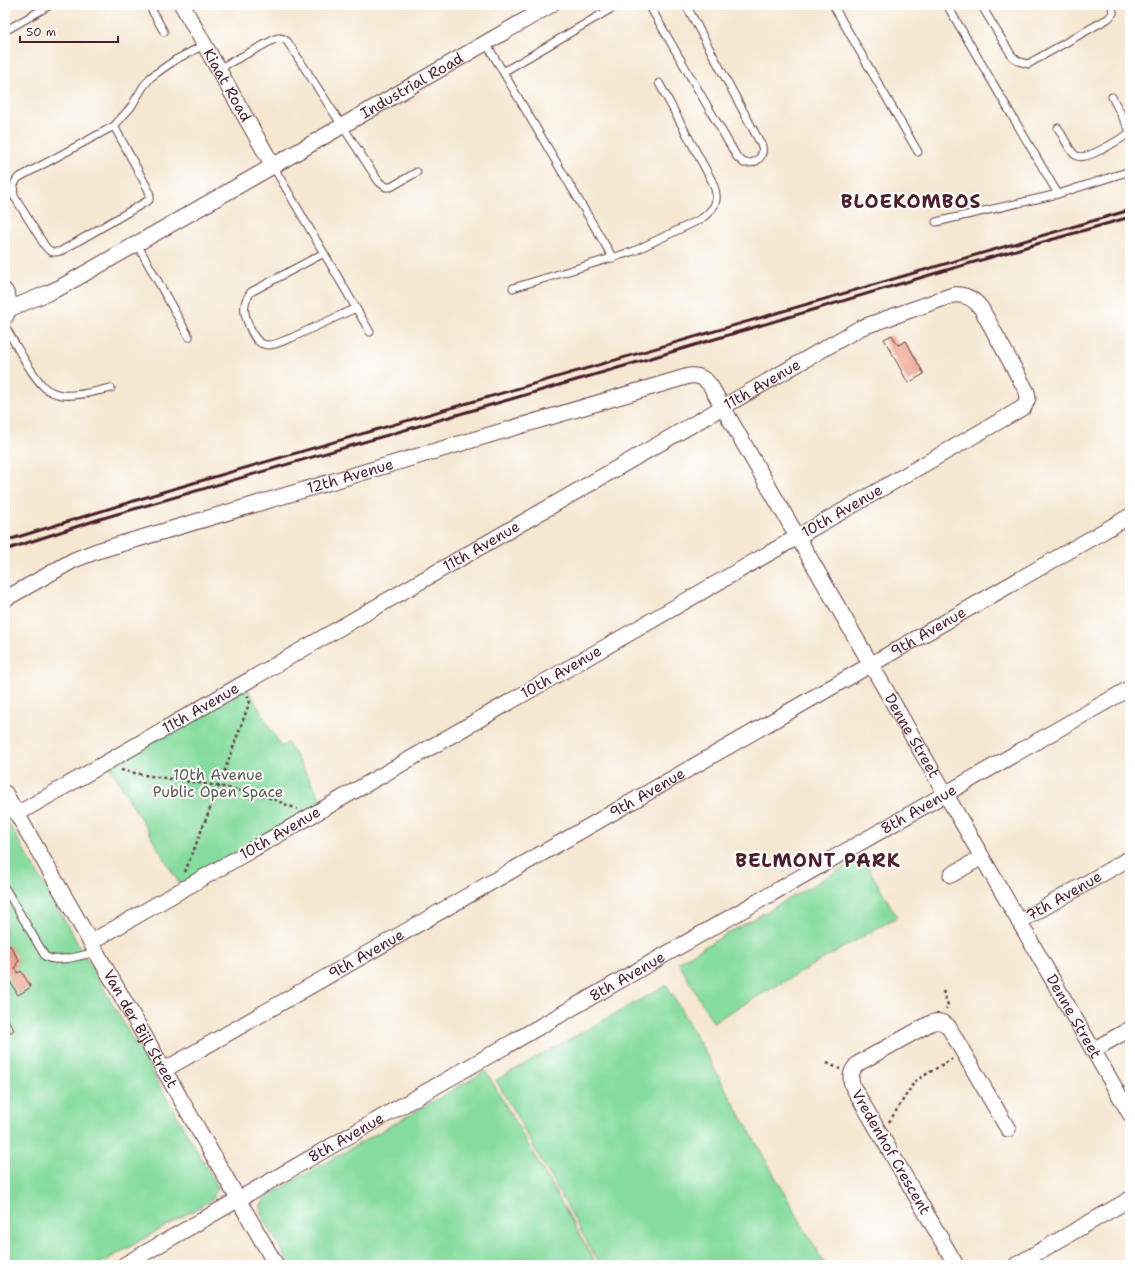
<svg xmlns="http://www.w3.org/2000/svg" width="1135" height="1270" font-family="'Shantell Sans',sans-serif">
<style>
.green{fill:#86dc9f;stroke:#687e65}
.building{fill:#ea9884}
.lines{fill:none;stroke-linecap:round;stroke-linejoin:round}
.lane-casing{stroke:#643d44;stroke-width:9}
.street-casing{stroke:#643d44;stroke-width:17}
.path{stroke:#643d44;stroke-width:2.5;stroke-dasharray:3 3;stroke-linecap:butt}
.lane{stroke:#fff;stroke-width:7}
.street{stroke:#fff;stroke-width:15}
.rail{stroke:#4a1f2b;stroke-width:3}
.labels{text-anchor:middle;dominant-baseline:central;stroke-width:4;stroke-linejoin:round;paint-order:stroke}
.street-label{font-size:15px;fill:#4a1f2b;stroke:#fff}
.park-label{font-size:15px;fill:#5c584e;stroke:#fff}
.district-label{font-size:19px;font-weight:bold;letter-spacing:1px;fill:#4a1f2b;stroke:#fff}
</style>
<rect width="100%" height="100%" fill="#fff"/>
<filter id="ink" filterUnits="userSpaceOnUse"><feTurbulence type="fractalNoise" baseFrequency=".025" numOctaves="2"/><feDisplacementMap in="SourceGraphic" scale="8" xChannelSelector="R" yChannelSelector="G"/><feConvolveMatrix kernelMatrix="1 2 1 2 8 2 1 2 1" color-interpolation-filters="sRGB"/></filter>
<filter id="wash" filterUnits="userSpaceOnUse"><feTurbulence type="fractalNoise" baseFrequency=".012" numOctaves="4" result="noise"/><feDisplacementMap in="SourceGraphic" scale="16" xChannelSelector="R" yChannelSelector="G"/><feGaussianBlur stdDeviation="0.9" result="paint"/><feColorMatrix in="noise" values="0 0 0 0 0 0 0 0 0 0 0 0 0 0 0 0 0 1.4 0 .05"/><feComposite in="paint" operator="in"/></filter>
<g filter="url(#wash)">
<rect width="100%" height="100%" fill="#f5e7d0"/>
<path class="green" d="M247,688L281,747L288,743L323,802L180,885L110,767Z
M5,817L218,1187L213,1199L98,1265H5Z
M862,857L897,917L713,1022L678,962Z
M667,985L825,1265H600L496,1080Z
M486,1071L597,1265H290L261,1214V1205L266,1197Z"/>
<g id="blocks">
<path class="building" d="M892,335L898,345L906,341L924,374L908,383L884,339Z
M5,945L6,947L10,945L19,961L16,964L17,966L15,968L18,973L21,971L31,987L18,995L8,978L10,977L7,972L5,973Z
M6,1016L14,1030L5,1036V1017Z"/>
</g>
</g>
<g filter="url(#ink)">
<use href="#blocks" fill-opacity="0" stroke="#643d44" stroke-width="1"/>
<g class="lines">
<defs>
<path id="lane" d="M149,5L164,32
M649,5L737,157L744,163C756,164 764,158 762,146L686,5
M833,5L918,152
M947,5L1058,194
M981,5L1012,56L1018,61L1028,64L1109,18L1113,13L1112,5
M5,31L50,5
M486,43L613,258
M218,69L275,39C280,37 283,38 287,41L379,182L386,187H391L417,172
M503,72L614,7
M1112,97L1130,131
M114,126L148,189L150,195L149,200L61,251C54,253 50,253 45,246L14,196C13,188 13,184 18,178L114,126L131,107L143,87L151,77L175,60L204,45
M1058,128C1062,134 1071,154 1077,156C1087,161 1120,139 1130,133
M273,166L370,332
M936,222L1058,194L1130,171
M137,244L189,337
M324,253L251,292C243,302 243,311 248,323C251,332 256,344 267,345C275,346 284,340 291,338C313,328 334,318 356,308
M513,288L634,251L701,219C717,207 720,199 712,181L659,83
M5,326C15,343 31,375 45,388C50,392 56,394 62,395C77,397 96,391 111,388
M5,888L45,956C56,964 83,955 96,952"/>
<g id="street">
<path id="s1" d="M182,5L273,166"/>
<path d="M5,291C10,299 10,308 6,316"/>
<path id="s2" d="M9,309L48,293L61,287L273,166L551,5"/>
<path id="s3" d="M5,599L74,560L97,551L689,376C698,375 704,377 710,385L1130,1114"/>
<path id="s4" d="M5,793L276,1265"/>
<path id="s5" d="M17,814L860,328L953,295C965,294 973,298 981,308L1027,392L1028,398L1024,407L91,942"/>
<path d="M951,875L982,857"/>
<path id="s6" d="M1019,922L1130,858"/>
<path d="M1093,1050L1130,1029"/>
<path id="s7" d="M164,1070L1130,516"/>
<path id="s8" d="M124,1265L1130,688"/>
<path d="M956,1265L853,1087C849,1078 851,1069 859,1063L929,1024C936,1020 942,1021 948,1026L1008,1129"/>
<path d="M1016,1265L1130,1199"/>
</g>
</defs>
<use href="#lane" class="lane-casing"/>
<use href="#street" class="street-casing"/>
<path class="path" d="M121,770L144,775L219,786L265,796L297,809
M185,872L219,786L250,701L247,695
M943,991L948,1005L946,1009
M827,1063L840,1069
M889,1122L915,1081L952,1059"/>
<use href="#lane" class="lane"/>
<use href="#street" class="street"/>
<path class="rail" d="M5,541L166,491L1130,210
M5,550L100,519L621,367L933,274L1130,217"/>
</g>
</g>
<g class="labels">
<g class="street-label">
<text stroke="none"><textPath href="#s1" startOffset="92">Kiaat Road</textPath></text>
<text stroke="none"><textPath href="#s2" startOffset="461">Industrial Road</textPath></text>
<text stroke="none"><textPath href="#s5" startOffset="860">11th Avenue</textPath></text>
<text stroke="none"><textPath href="#s3" startOffset="368">12th Avenue</textPath></text>
<text transform="translate(842 511) rotate(-30)">10th Avenue</text>
<text stroke="none"><textPath href="#s5" startOffset="536">11th Avenue</textPath></text>
<text stroke="none"><textPath href="#s7" startOffset="881">9th Avenue</textPath></text>
<text transform="translate(561 672) rotate(-30)">10th Avenue</text>
<text stroke="none"><textPath href="#s5" startOffset="212">11th Avenue</textPath></text>
<text stroke="none"><textPath href="#s3" startOffset="1150">Denne Street</textPath></text>
<text stroke="none"><textPath href="#s7" startOffset="557">9th Avenue</textPath></text>
<text stroke="none"><textPath href="#s8" startOffset="916">8th Avenue</textPath></text>
<text transform="translate(280 833) rotate(-30)">10th Avenue</text>
<text stroke="none"><textPath href="#s6" startOffset="52">7th Avenue</textPath></text>
<text stroke="none"><textPath href="#s7" startOffset="233">9th Avenue</textPath></text>
<text stroke="none"><textPath href="#s8" startOffset="580">8th Avenue</textPath></text>
<text stroke="none"><textPath href="#s3" startOffset="1474">Denne Street</textPath></text>
<text stroke="none"><textPath href="#s4" startOffset="272">Van der Bijl Street</textPath></text>
<text stroke="none"><textPath href="#s8" startOffset="256">8th Avenue</textPath></text>
<text transform="translate(891 1152) rotate(60)">Vredenhof Crescent</text>
</g>
<g class="park-label">
<text x="218" y="775">10th Avenue<tspan x="218" dy="17">Public Open Space</tspan></text>
</g>
<g class="district-label">
<text x="911" y="201">BLOEKOMBOS</text>
<text x="818" y="860">BELMONT PARK</text>
</g>
</g>
<rect width="1135" height="1270" fill="none" stroke="#fff" stroke-width="20"/>
<path d="M20 36v6h98v-6" fill="none" stroke="#4a1f2b" stroke-width="2"/>
<text x="26" y="36" font-size="12" fill="#4a1f2b" stroke="#ffffff" stroke-width="3" paint-order="stroke">50 m</text>
</svg>
